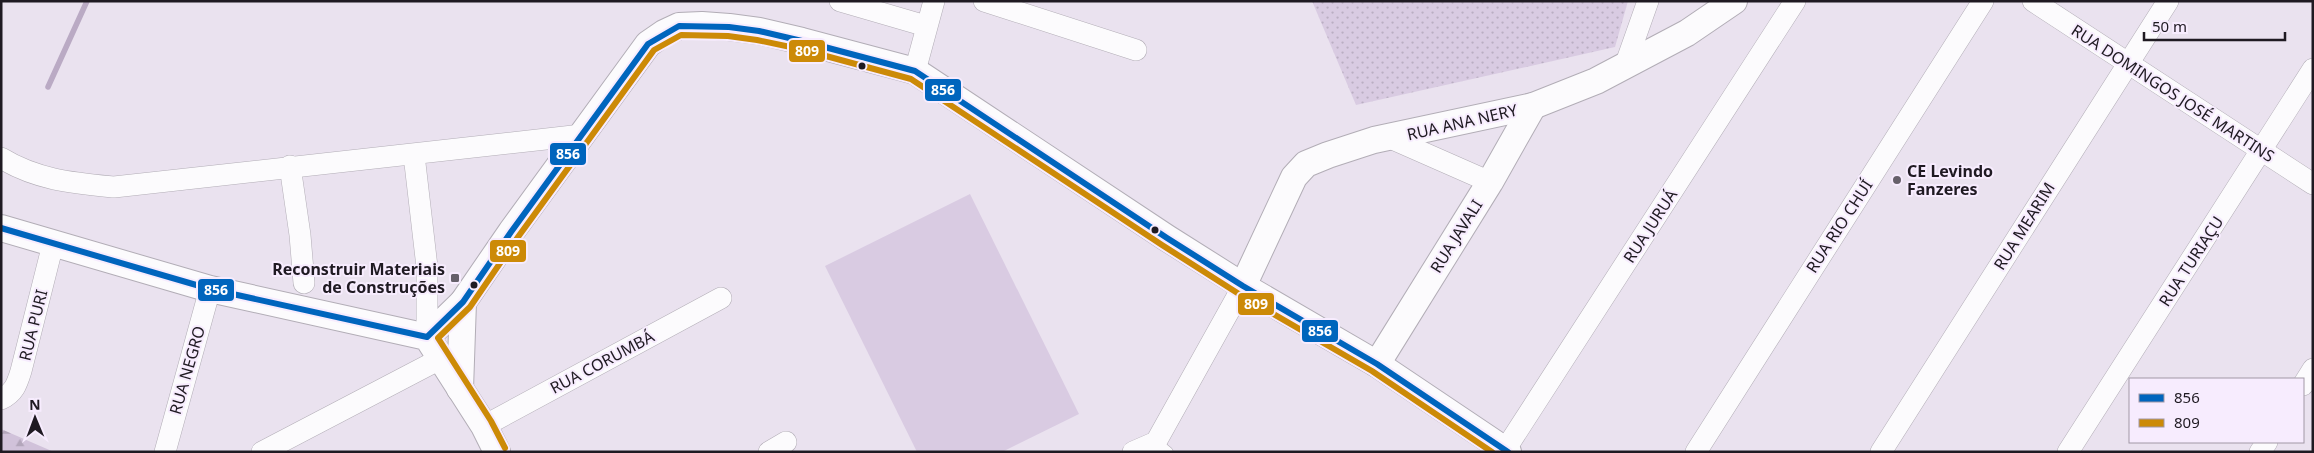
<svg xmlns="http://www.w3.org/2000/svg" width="2314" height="453" viewBox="0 0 2314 453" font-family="'Noto Sans',sans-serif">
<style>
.grass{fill:url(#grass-dots)}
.forest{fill:url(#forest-firs)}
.green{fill:#d9cbe2}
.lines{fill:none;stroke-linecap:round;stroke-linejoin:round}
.stream{stroke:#baaac4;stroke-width:5.5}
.service-casing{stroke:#b2adb6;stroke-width:11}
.minor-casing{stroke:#b2adb6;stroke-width:22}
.tertiary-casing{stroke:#b2adb6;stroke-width:28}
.service{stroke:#fcfbfd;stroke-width:10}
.minor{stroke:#fcfbfd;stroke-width:21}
.tertiary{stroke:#fcfbfd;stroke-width:26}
.bus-1-casing{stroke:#f7ecfe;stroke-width:10}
.bus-2-casing{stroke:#f7ecfe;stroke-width:10}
.bus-1{stroke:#0065bd;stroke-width:6}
.bus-2{stroke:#cc8a07;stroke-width:6}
.bus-dot{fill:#1f1a22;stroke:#f7ecfe;stroke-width:2}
.poi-dot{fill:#66606a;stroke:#f7ecfe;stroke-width:2}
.labels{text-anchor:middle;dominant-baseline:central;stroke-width:4;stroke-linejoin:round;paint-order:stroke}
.street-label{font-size:16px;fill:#1f1a22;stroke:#f7ecfe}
.poi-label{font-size:16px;font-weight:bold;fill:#1f1a22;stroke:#f7ecfe;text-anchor:start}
.line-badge{stroke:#f7ecfe;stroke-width:2}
.badge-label{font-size:14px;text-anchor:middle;font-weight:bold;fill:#fff}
</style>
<defs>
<pattern id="grass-dots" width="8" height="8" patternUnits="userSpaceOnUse" patternTransform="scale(1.25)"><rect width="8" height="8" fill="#d9cbe2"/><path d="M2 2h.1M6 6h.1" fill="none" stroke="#baaec2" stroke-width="1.8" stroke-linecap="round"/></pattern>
<pattern id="forest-firs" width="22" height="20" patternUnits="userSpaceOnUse" patternTransform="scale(1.25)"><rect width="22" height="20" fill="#d1c2da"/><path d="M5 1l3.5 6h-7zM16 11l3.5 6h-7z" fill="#b3a6bb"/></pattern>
</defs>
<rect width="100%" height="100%" fill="#eae2ef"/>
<path class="grass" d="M1312 1H1628L1615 47 1356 105Z"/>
<path class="forest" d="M1 429 54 452H1Z"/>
<path class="green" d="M970 194 1079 414 1002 452H917L825 266Z"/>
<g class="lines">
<path class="stream" d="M48 87 87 1"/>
<g class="service-casing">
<path id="service" d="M1156 442 1168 452"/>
</g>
<g class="minor-casing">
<g id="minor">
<path d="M840 1 926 26"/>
<path d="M984 1 1136 50"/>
<path d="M2033 1 2313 184"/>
<path d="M1625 66 1648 1"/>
<path d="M915 71 934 1"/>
<path d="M1390 138 1490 182"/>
<path d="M414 155 427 267V337"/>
<path d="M1 158C37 180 73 183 114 187L582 135"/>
<path d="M290 166 300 235 304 283"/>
<path d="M2303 385 2313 369"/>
<path d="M1 399C14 393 17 384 21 371L53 244"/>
<path d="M484 426 721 298"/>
<path d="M1505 450 1795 1"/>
<path d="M165 452 210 289"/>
<path d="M262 452 440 359"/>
<path d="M769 452 786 442"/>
<path d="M1133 452 1156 442 1243 286"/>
<path d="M1696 452 1983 1"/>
<path d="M1881 452 2168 1"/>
<path d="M2068 452 2313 69"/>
<path d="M2260 452 2267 442"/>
</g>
</g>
<g class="tertiary-casing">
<g id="tertiary">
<path d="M1 228 210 289 427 337 484 426 497 452"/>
<path d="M1243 286 1294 177 1306 164 1328 155 1374 140 1533 106 1596 81 1687 33 1734 1"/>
<path d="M427 337 463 302 511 232 648 44 664 33 679 26 702 25 729 27 759 31 802 41 915 71 1167 238 1243 286 1377 364 1508 452"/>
<path d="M1377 364 1490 182 1533 106"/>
<path d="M460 389 463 302"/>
</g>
</g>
<use href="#service" class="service"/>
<use href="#minor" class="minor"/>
<use href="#tertiary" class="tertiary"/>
<g class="bus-1-casing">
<path id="bus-1" d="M1 228 210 289 427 337 463 302 511 232 648 44 679 26 729 27 759 31 802 41 915 71 1167 238 1243 286 1377 364 1508 452"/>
</g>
<g class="bus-2-casing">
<path id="bus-2" d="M505 448 491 421 438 338 470 307 518 237 654 50 681 35 728 36 757 40 800 49 911 79 1162 245 1239 294 1372 371 1492 452"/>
</g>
<use href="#bus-1" class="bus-1"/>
<use href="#bus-2" class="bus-2"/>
</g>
<g class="bus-dot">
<circle cx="862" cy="66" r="4.5"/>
<circle cx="1155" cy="230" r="4.5"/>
<circle cx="474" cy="285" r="4.5"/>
</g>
<g class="poi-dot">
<circle cx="1897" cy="180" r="5"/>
<rect x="450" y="273" width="10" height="10" rx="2.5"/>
</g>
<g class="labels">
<g class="street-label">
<text transform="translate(2173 93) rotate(33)">RUA DOMINGOS JOSÉ MARTINS</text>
<text transform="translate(1462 122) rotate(-13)">RUA ANA NERY</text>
<text transform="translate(1650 226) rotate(-57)">RUA JURUÁ</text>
<text transform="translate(1839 226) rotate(-57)">RUA RIO CHUÍ</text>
<text transform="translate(2024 226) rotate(-58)">RUA MEARIM</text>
<text transform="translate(1456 236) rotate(-58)">RUA JAVALI</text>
<text transform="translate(2191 261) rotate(-57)">RUA TURIAÇU</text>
<text transform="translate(33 325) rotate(-76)">RUA PURI</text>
<text transform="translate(602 362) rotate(-28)">RUA CORUMBÁ</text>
<text transform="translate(187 370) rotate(-74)">RUA NEGRO</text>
</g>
<g class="poi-label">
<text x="1907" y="171">CE Levindo<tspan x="1907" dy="18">Fanzeres</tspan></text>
<text x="445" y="269" text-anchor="end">Reconstruir Materiais<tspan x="445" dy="18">de Construções</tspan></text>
</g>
</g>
<g class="line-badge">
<rect x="788" y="39" width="38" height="24" rx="5" fill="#cc8a07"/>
<rect x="924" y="78" width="38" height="24" rx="5" fill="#0065bd"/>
<rect x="549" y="142" width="38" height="24" rx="5" fill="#0065bd"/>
<rect x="489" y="239" width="38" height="24" rx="5" fill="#cc8a07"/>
<rect x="197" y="278" width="38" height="24" rx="5" fill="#0065bd"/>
<rect x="1237" y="292" width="38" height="24" rx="5" fill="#cc8a07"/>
<rect x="1301" y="319" width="38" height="24" rx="5" fill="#0065bd"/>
</g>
<g class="badge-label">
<text x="807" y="56">809</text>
<text x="943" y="95">856</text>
<text x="568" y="159">856</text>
<text x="508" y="256">809</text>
<text x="216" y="295">856</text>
<text x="1256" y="309">809</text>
<text x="1320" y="336">856</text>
</g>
<rect width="2314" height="453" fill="none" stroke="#1f1a22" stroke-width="5"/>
<rect x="2129" y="378" width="175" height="65" fill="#f7ecfe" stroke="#a198a6"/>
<rect x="2139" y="394" width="25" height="8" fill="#0065bd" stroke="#a198a6"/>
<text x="2174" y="403" font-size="15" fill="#1f1a22">856</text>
<rect x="2139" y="419" width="25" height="8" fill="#cc8a07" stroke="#a198a6"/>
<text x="2174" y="428" font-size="15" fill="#1f1a22">809</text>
<g transform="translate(35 418) rotate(359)" stroke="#f7ecfe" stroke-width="4" paint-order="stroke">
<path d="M0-4L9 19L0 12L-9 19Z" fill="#1f1a22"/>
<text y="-8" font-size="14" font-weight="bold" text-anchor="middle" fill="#1f1a22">N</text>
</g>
<path d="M2144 32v8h141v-8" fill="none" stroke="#1f1a22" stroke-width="2.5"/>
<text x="2152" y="32" font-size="15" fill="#1f1a22" stroke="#f7ecfe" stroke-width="4" paint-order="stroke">50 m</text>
</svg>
